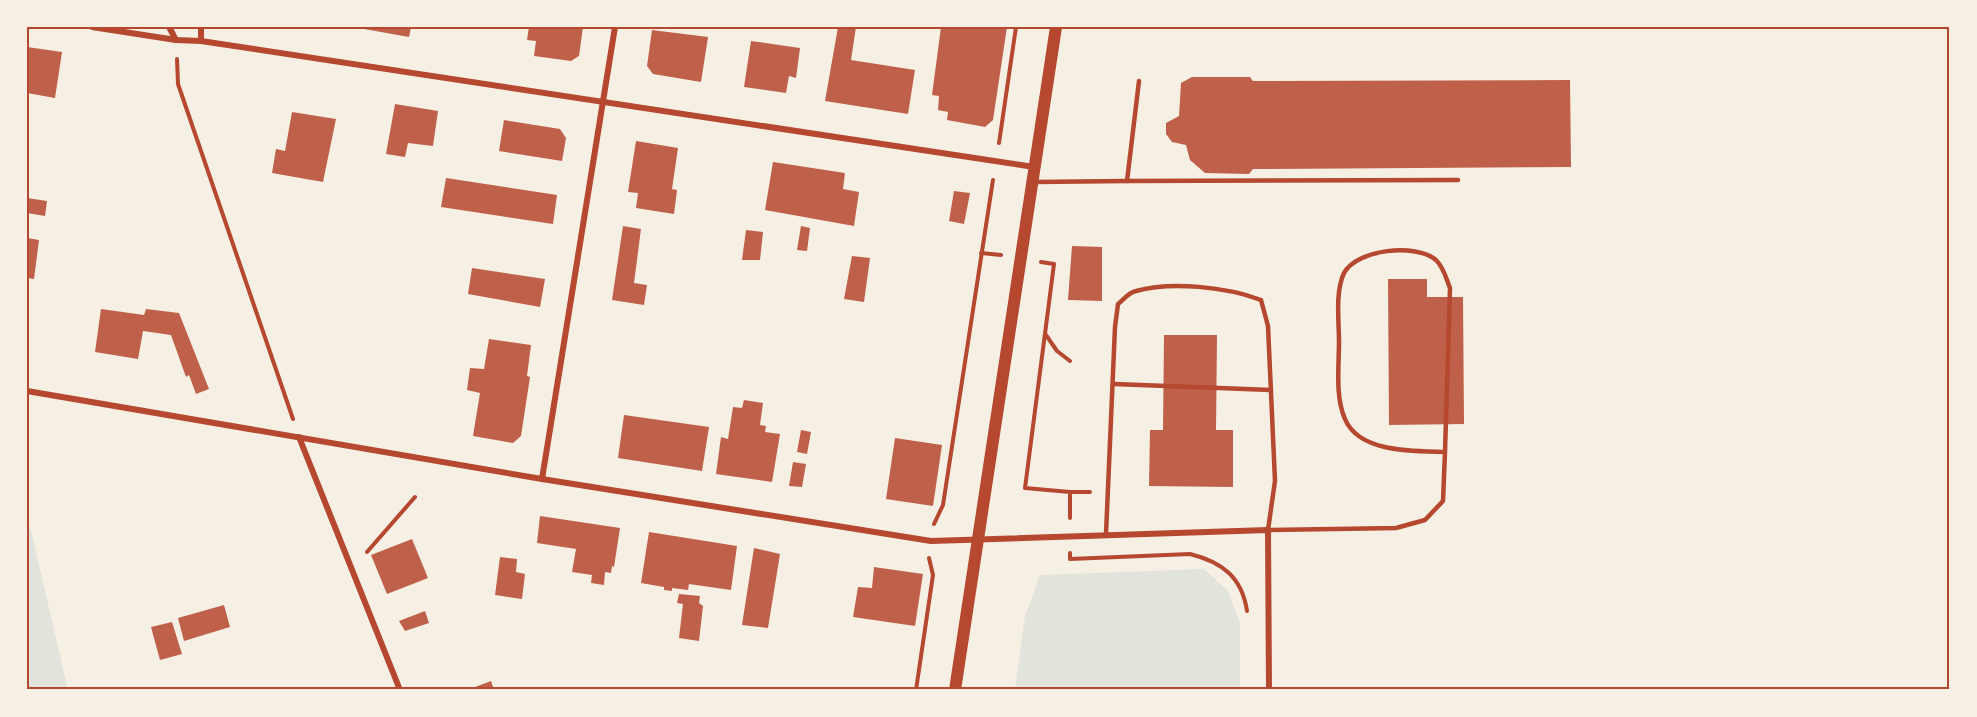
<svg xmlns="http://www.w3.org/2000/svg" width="1977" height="717" viewBox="0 0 1977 717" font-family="'IBM Plex Serif',serif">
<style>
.green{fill:#e2e4dc}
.building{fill:#bf614a}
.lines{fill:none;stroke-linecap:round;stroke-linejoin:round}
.path{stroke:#b5482f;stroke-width:4}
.service{stroke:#b5482f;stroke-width:4.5}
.minor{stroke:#b5482f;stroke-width:6}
.secondary{stroke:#b5482f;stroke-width:12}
.neatline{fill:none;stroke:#b5482f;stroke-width:2}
</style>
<rect width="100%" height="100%" fill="#f6efe4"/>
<g class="green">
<path d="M27 525 30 526 68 690H27Z"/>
<path d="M1204 569 1228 591 1240 623V690H1015L1025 616 1040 575Z"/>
</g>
<g class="building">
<path d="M353 27H411L409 37Z"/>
<path d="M529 27H583L579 56 571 61 534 56 536 41 527 40Z"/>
<path d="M838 27H856L851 60 915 70 908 114 825 101Z"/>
<path d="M941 27H1007L993 120 985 127 947 120 948 112 938 110 939 96 932 95Z"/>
<path d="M652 30 708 37 701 82 653 74 647 66Z"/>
<path d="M751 41 800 48 796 78 789 76 786 93 744 87Z"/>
<path d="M27 47 62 52 55 98 27 93Z"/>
<path d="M1192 77H1250L1253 81 1570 80 1571 167 1253 169 1249 174 1205 173 1190 160 1186 145 1172 142 1166 134V123L1179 116 1181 83Z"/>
<path d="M395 104 438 111 433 146 408 143 405 157 386 154Z"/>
<path d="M292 112 336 119 323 182 272 173 276 149 285 151Z"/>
<path d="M504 120 560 129 566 138 562 161 499 151Z"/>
<path d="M636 141 678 148 672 189 677 190 674 214 636 208 638 193 628 192Z"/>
<path d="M773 162 845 173 843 189 859 192 854 226 765 210Z"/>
<path d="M446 178 557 195 553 224 441 207Z"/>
<path d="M954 191 970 193 964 224 949 221Z"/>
<path d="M27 198 47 201 45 216 27 213Z"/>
<path d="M623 226 641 229 634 283 647 285 644 305 612 300Z"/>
<path d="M801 226 810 228 807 251 797 250Z"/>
<path d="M746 230 763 232 760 260H742Z"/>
<path d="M27 238 39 240 34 279 27 278Z"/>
<path d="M1072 246 1102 247V301L1068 300Z"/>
<path d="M852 256 870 258 864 302 844 299Z"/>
<path d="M472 268 545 279 540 307 468 294Z"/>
<path d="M1388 279H1427V297H1463L1464 424 1389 425Z"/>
<path d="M101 309 144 315 146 309 179 313 209 389 196 394 189 375 186 377 171 335 143 331 138 359 95 352Z"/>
<path d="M1164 335H1217L1216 430H1233V487L1149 486 1150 430H1163Z"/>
<path d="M489 339 531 345 527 376 530 377 521 436 513 443 473 436 480 393 467 390 470 368 484 369Z"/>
<path d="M744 400 763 403 760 425 766 426 765 432 780 434 772 482 716 474 721 437 728 439 733 407 742 408Z"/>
<path d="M624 415 709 427 702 471 618 458Z"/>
<path d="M801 430 811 432 807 454 797 452Z"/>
<path d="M895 438 942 445 933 506 886 499Z"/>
<path d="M793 462 806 464 802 487 789 486Z"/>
<path d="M540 516 620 528 614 567 612 566 611 573 605 572 604 585 591 583 592 575 572 572 576 549 537 543Z"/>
<path d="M649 532 737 546 731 590 689 584 688 590 672 588V591L664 590V587L641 583Z"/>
<path d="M412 539 428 578 387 594 371 555Z"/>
<path d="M754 548 780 554 768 628 742 625Z"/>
<path d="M500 557 517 559 516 572 525 574 522 599 495 595Z"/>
<path d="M874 567 923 574 915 626 853 617 858 587 872 588Z"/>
<path d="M679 594 700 596 699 603 703 606 699 641 679 638 683 604 677 603Z"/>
<path d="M224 605 230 627 184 641 178 618Z"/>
<path d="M425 611 429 623 405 631 399 621Z"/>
<path d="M172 622 182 654 160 660 151 627Z"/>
<path d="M491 681 494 690H467Z"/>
</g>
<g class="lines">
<g class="path">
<path d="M177 59 178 84 293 419"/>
<path d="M999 143 1016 27"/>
<path d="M981 253 1001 255"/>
<path d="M1041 262 1054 264 1025 488 1070 492V518"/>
<path d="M1046 335 1057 351 1070 361"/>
<path d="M1070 492H1090"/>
<path d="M934 524 943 505 993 180"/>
<path d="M367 552 415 497"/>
<path d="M1070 553V559L1190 554C1222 562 1242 577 1247 611"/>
<path d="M916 690 933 575 929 558"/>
</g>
<g class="service">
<path d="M1139 81 1127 181 1458 180"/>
<path d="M1034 182 1127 181"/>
<path d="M1114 384 1271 390"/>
<path d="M1106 534 1115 327 1118 304C1123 300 1129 292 1136 291 1171 281 1227 287 1261 300L1268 326 1275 481 1268 530 1396 528 1425 520 1443 501 1445 452C1414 451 1359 453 1345 419 1335 397 1339 366 1339 342 1339 321 1335 292 1344 273 1357 249 1416 243 1436 260 1444 268 1446 278 1450 288L1445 452"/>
</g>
<g class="minor">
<path d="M92 27 176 40 201 41 1034 167"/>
<path d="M169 27 176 40"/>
<path d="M201 41V27"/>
<path d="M27 391 542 479 931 541 1268 530 1269 690"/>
<path d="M299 437 400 690"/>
<path d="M542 479 615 27"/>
</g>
<path class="secondary" d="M955 690 1056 27"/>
</g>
<rect width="1977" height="717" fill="none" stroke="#f6efe4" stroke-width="57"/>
<rect x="28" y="28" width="1920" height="660" class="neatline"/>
</svg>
